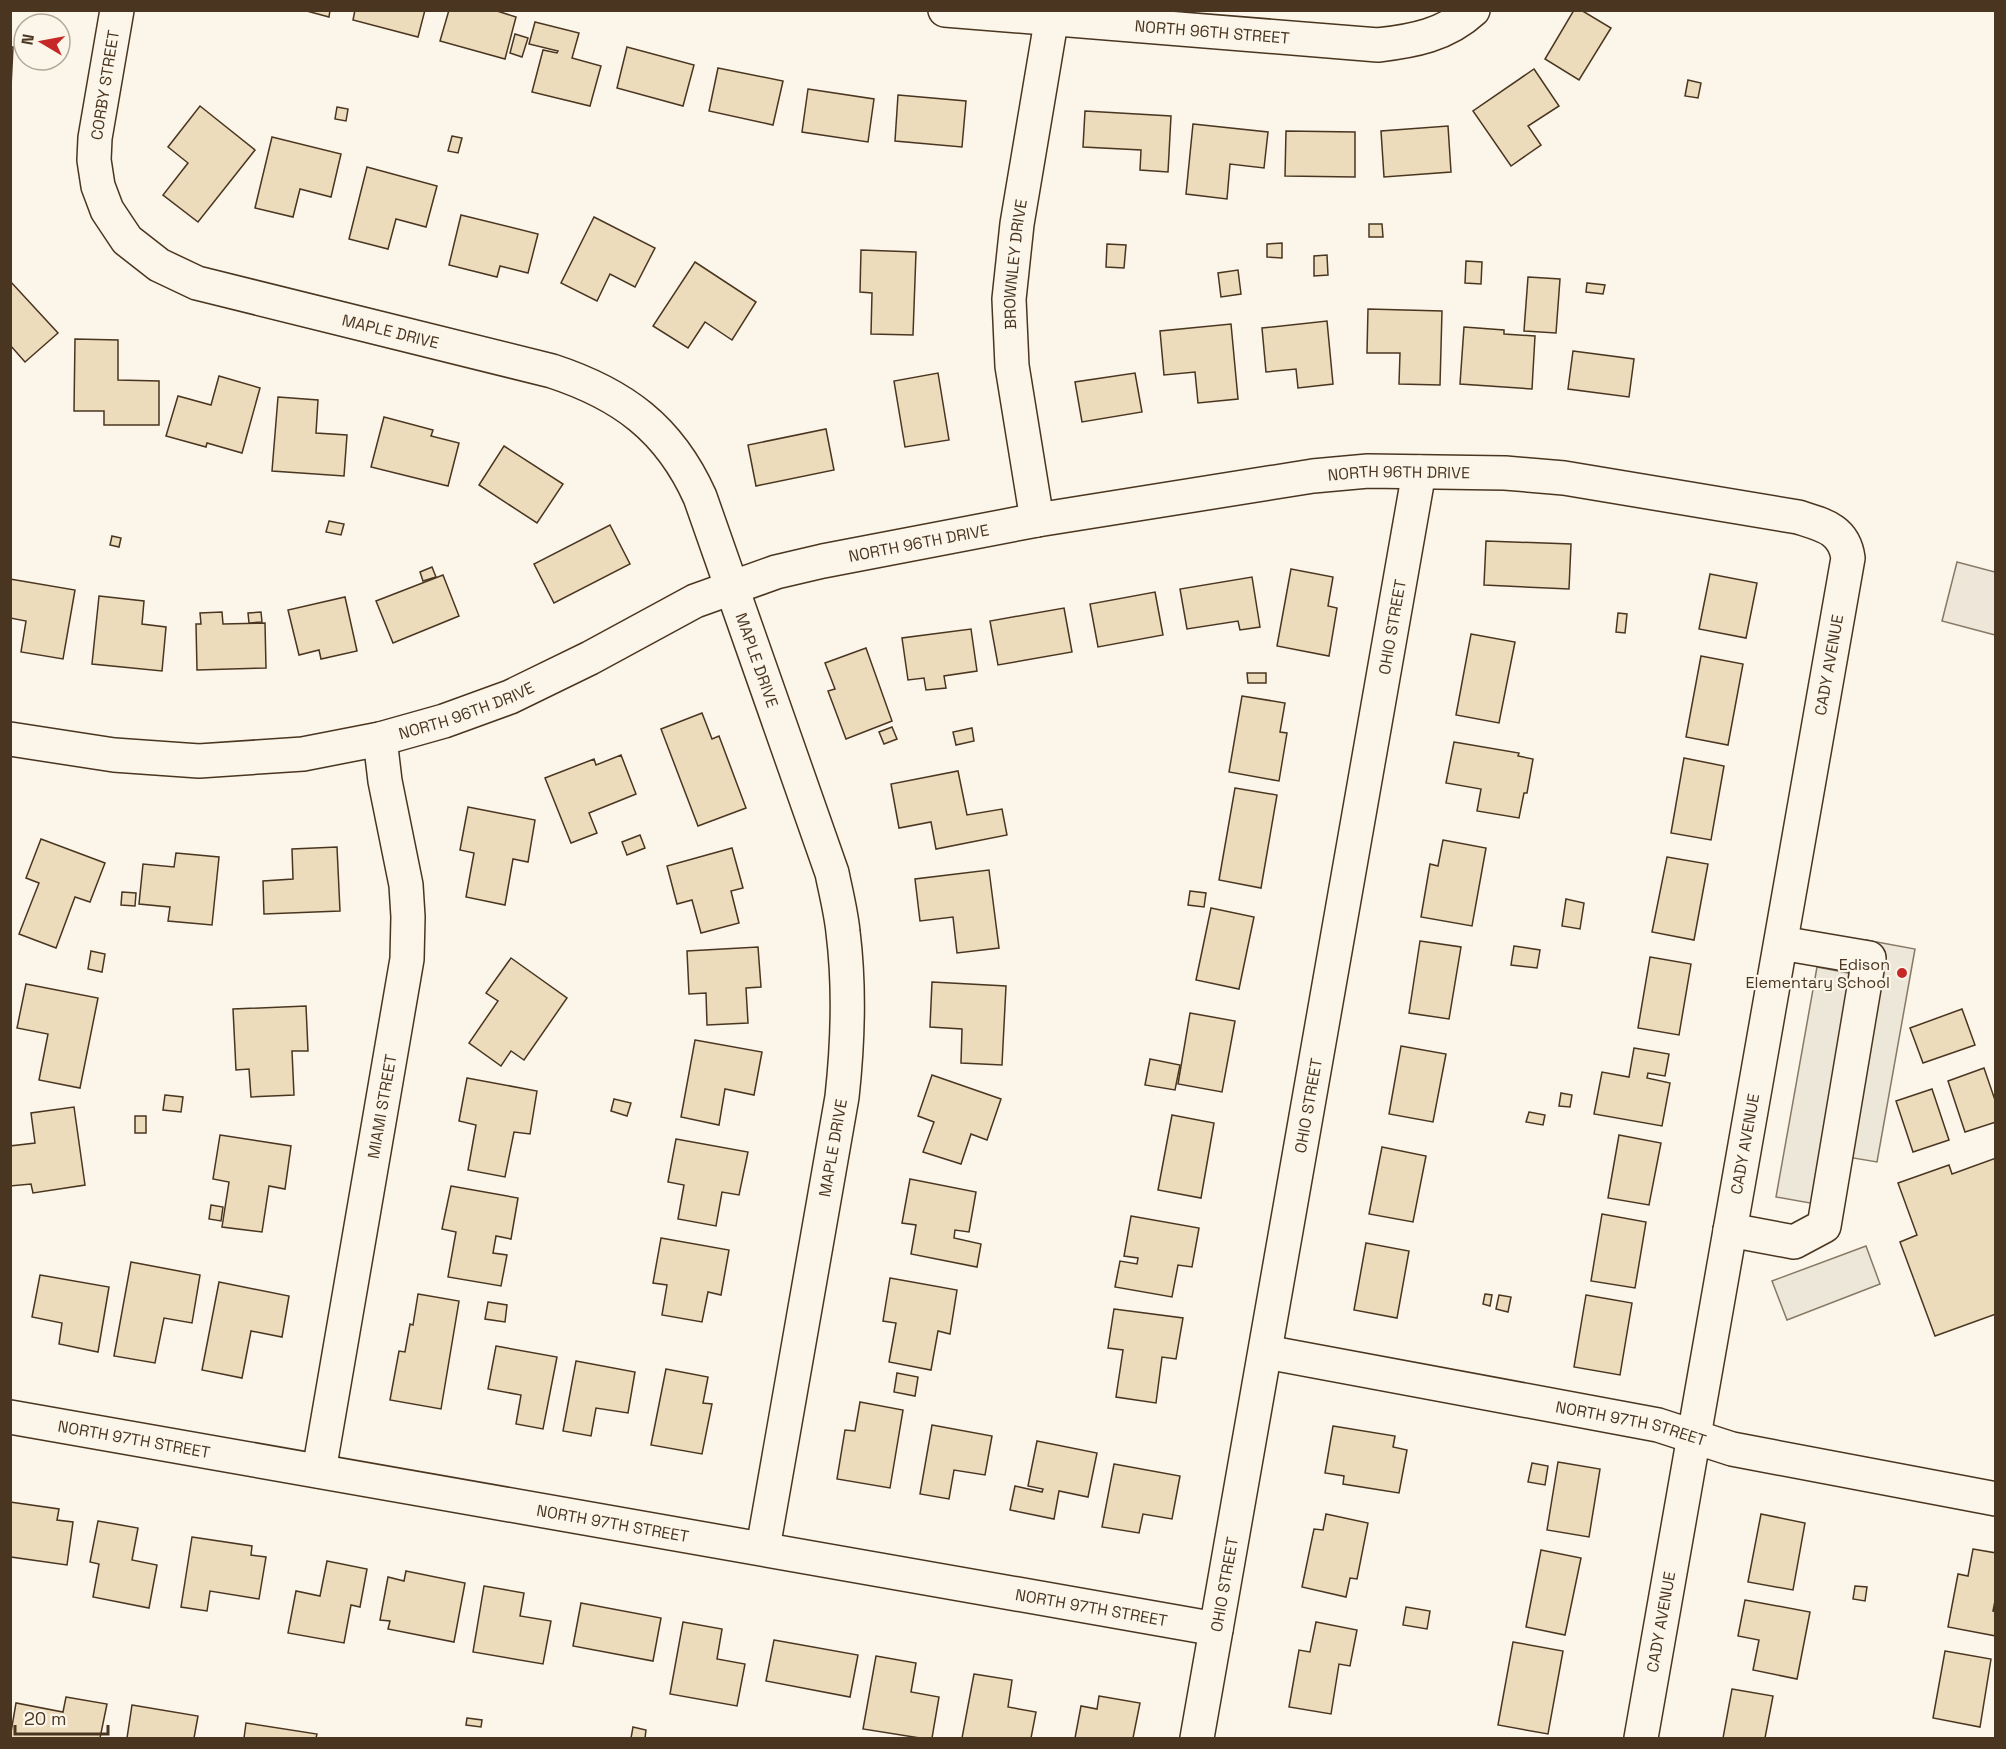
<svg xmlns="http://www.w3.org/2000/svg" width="2006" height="1749" viewBox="0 0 2006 1749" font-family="'Space Grotesk',sans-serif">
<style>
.green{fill:#ede6d9;stroke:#887966;stroke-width:1.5}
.parking{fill:#ede7d9;stroke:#887966;stroke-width:1.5}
.building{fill:#ecdcbc;stroke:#4a3520;stroke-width:1.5}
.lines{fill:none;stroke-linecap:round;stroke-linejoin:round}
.minor-casing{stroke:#4a3520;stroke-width:36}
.minor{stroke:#fbf6e9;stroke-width:33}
.poi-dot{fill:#c62828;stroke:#fbf6e9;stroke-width:2}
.labels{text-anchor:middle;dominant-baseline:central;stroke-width:4.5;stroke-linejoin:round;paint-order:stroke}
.street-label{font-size:16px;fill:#4a3520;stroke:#fbf6e9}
.poi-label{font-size:16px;fill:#4a3520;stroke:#fbf6e9;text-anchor:end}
</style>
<rect width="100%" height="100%" fill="#fbf6e9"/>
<path class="green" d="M1957 562 1995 572V635L1942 621Z"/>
<g class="parking">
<path d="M1866 940 1915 949 1877 1162 1830 1154 1821 1205 1776 1197 1817 967 1859 975Z"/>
<path d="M1866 1246 1880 1284 1787 1320 1772 1281Z"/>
</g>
<g class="building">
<path d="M303 10H330L329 17Z"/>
<path d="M355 10H425L418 37 353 20Z"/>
<path d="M449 10H494L516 17 505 59 440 41Z"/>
<path d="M1574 10H1581L1611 28 1579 80 1545 59Z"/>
<path d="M535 22 579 33 572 58 601 66 590 106 532 92 543 50 557 53 558 51 529 44Z"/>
<path d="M515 34 528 38 522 57 510 53Z"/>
<path d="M10 47H13L10 107Z"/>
<path d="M627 47 694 65 683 106 617 88Z"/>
<path d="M718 68 783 81 773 125 709 111Z"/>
<path d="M1534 69 1559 106 1528 126 1541 145 1511 166 1473 111Z"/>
<path d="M1688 80 1701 83 1698 98 1685 96Z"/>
<path d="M808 89 874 99 868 142 802 132Z"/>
<path d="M898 95 966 101 962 147 895 141Z"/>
<path d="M200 106 255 150 198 222 163 195 188 163 168 147Z"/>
<path d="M337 107 348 109 346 121 335 119Z"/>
<path d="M1085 111 1171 116 1168 172 1140 170 1141 150 1083 147Z"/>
<path d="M1193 124 1268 132 1264 168 1230 164 1227 199 1186 194Z"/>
<path d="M1448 126 1451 172 1384 177 1381 131Z"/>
<path d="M1286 131 1355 132V177L1285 176Z"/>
<path d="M452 136 462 138 458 153 448 151Z"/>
<path d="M272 137 341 154 331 197 300 189 293 217 255 208Z"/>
<path d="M367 167 437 186 426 227 396 219 388 249 349 239Z"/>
<path d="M461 215 538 234 528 273 500 266 497 277 449 265Z"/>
<path d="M594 217 655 248 635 287 610 274 597 301 561 283Z"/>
<path d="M1369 224H1382L1383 237H1369Z"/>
<path d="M1282 243V258L1267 257V244Z"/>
<path d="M1107 244 1126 245 1124 268 1106 267Z"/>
<path d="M861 250 916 252 913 335 871 334 872 293 860 292Z"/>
<path d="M1327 255 1328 275 1314 276V256Z"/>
<path d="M1466 261 1482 262 1481 284 1465 283Z"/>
<path d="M695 262 756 302 732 340 705 322 688 348 653 326Z"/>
<path d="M1238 270 1241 294 1221 297 1218 273Z"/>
<path d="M1528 277 1560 279 1556 333 1524 331Z"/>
<path d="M10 281 58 333 25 362 10 345Z"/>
<path d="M1587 283 1605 285 1603 294 1586 292Z"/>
<path d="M1368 309 1442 311 1440 385 1399 384 1400 353H1367Z"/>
<path d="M1327 321 1333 384 1298 388 1296 369 1266 372 1262 328Z"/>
<path d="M1231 324 1238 399 1198 403 1195 372 1164 375 1160 331Z"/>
<path d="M1464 327 1504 330V334L1535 336 1532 389 1460 384Z"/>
<path d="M75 339 118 340V380L159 381V425H104V411H74Z"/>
<path d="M1573 351 1634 359 1629 397 1568 389Z"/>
<path d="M938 373 949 440 905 447 894 381Z"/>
<path d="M1135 373 1142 412 1082 422 1075 382Z"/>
<path d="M219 376 260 388 242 453 207 443 206 447 166 436 178 396 211 405Z"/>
<path d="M278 397 318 400 316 433 347 435 344 476 272 471Z"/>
<path d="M384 417 433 430 431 436 459 443 448 486 371 467Z"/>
<path d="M826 429 834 470 756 486 748 445Z"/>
<path d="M504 446 563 484 537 523 479 485Z"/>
<path d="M329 521 344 524 341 535 326 532Z"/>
<path d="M610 525 630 564 554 603 534 564Z"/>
<path d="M112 536 121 538 119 547 110 545Z"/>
<path d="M1486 541 1571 544 1569 589 1484 585Z"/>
<path d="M432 567 436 577 423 581 420 572Z"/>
<path d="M1291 569 1333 577 1328 606 1337 608 1329 656 1277 646Z"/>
<path d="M1710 574 1757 583 1746 638 1699 629Z"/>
<path d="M443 575 459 616 393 643 376 601Z"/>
<path d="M1252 577 1260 627 1240 630 1238 621 1187 629 1180 589Z"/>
<path d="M10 579 75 590 63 659 21 652 26 621 10 618Z"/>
<path d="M1155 592 1163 635 1098 647 1090 604Z"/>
<path d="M99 596 144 601 142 624 166 627 162 671 92 664Z"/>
<path d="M345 597 357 651 321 659 319 650 299 655 288 610Z"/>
<path d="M1064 608 1072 652 998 665 990 621Z"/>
<path d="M222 612 223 624 265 623 266 668 197 670 196 624H201L200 613Z"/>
<path d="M261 612 262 622 249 623 248 613Z"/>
<path d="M1618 613 1627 614 1625 633 1616 632Z"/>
<path d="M971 629 977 671 944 676 946 688 926 690 924 678 908 680 902 638Z"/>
<path d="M1471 634 1515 642 1499 723 1456 715Z"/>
<path d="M866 648 892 721 846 739 828 691 835 689 825 663Z"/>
<path d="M1701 656 1743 664 1728 745 1686 737Z"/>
<path d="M1247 673H1266V683H1248Z"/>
<path d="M1242 696 1285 703 1280 732 1287 733 1279 781 1229 772Z"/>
<path d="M702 713 712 739 719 736 746 808 698 826 661 729Z"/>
<path d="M892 727 897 739 884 744 879 732Z"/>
<path d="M972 728 974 741 956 745 953 732Z"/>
<path d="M1454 742 1519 753 1518 756 1533 759 1527 793H1524L1519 818 1477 811 1481 789 1446 783Z"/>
<path d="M621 755 636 794 589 813 597 833 571 843 545 778 594 759 596 765Z"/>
<path d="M1684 758 1724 766 1711 840 1671 833Z"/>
<path d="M958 771 967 815 1002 809 1007 835 936 849 931 822 899 828 891 784Z"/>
<path d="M1235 788 1277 795 1261 888 1219 880Z"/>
<path d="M468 807 535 820 528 862 513 859 505 905 466 897 474 853 460 850Z"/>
<path d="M640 835 645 848 627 855 622 842Z"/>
<path d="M41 839 105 863 90 902 75 897 56 948 19 934 39 883 26 878Z"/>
<path d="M1443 840 1486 848 1472 926 1421 917 1430 864 1438 866Z"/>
<path d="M337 847 340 911 264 914 263 881 293 879 292 849Z"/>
<path d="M732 848 743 888 731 891 739 923 701 933 692 900 677 904 667 866Z"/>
<path d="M176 853 219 857 212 925 168 921 170 907 139 904 143 864 174 867Z"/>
<path d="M1667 857 1708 864 1694 940 1652 932Z"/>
<path d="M989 870 999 948 957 953 953 917 920 921 915 879Z"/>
<path d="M1190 891 1206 893 1204 907 1188 905Z"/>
<path d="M122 892 136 893 135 906 121 905Z"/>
<path d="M1566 899 1584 903 1580 929 1562 926Z"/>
<path d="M1211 908 1254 917 1239 989 1196 980Z"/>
<path d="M1420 941 1461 947 1449 1019 1409 1013Z"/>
<path d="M1514 946 1540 950 1537 968 1511 965Z"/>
<path d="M758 947 761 987 746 988 748 1023 707 1025 706 993 689 994 687 951Z"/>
<path d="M91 951 105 954 102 972 88 969Z"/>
<path d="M1650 957 1691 964 1679 1035 1638 1028Z"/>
<path d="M511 958 567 998 524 1060 511 1051 501 1066 469 1043 498 1001 486 993Z"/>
<path d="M932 982 1006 986 1002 1065 961 1063 962 1029 930 1027Z"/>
<path d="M26 984 98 998 80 1088 39 1080 48 1034 17 1028Z"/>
<path d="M306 1006 308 1051H292L294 1095 251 1097 249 1069 236 1070 233 1009Z"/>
<path d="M1962 1009 1975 1045 1923 1063 1910 1028Z"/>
<path d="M1190 1013 1235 1021 1222 1092 1178 1084Z"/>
<path d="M695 1040 762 1052 754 1095 725 1089 719 1125 681 1117Z"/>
<path d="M1401 1046 1446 1054 1433 1122 1389 1114Z"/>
<path d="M1634 1048 1669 1054 1665 1076 1648 1073 1647 1078 1670 1083 1662 1126 1594 1114 1602 1072 1629 1077Z"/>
<path d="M1150 1059 1180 1065 1175 1090 1145 1085Z"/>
<path d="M1984 1068 1996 1103V1122L1965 1132 1948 1081Z"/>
<path d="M932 1075 1001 1099 987 1140 971 1134 961 1164 923 1152 934 1122 918 1116Z"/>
<path d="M467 1078 537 1091 530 1134 514 1132 505 1177 468 1170 476 1125 459 1121Z"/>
<path d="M1932 1089 1949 1140 1913 1152 1896 1101Z"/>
<path d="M1561 1093 1572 1095 1570 1107 1559 1106Z"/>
<path d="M165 1095 183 1097 181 1112 163 1110Z"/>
<path d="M614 1099 631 1103 627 1116 611 1111Z"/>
<path d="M74 1107 85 1185 33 1193 31 1184 10 1186V1146L35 1143 31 1113Z"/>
<path d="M1529 1112 1545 1115 1543 1125 1526 1122Z"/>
<path d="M1172 1115 1214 1123 1201 1198 1158 1190Z"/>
<rect x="135" y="1116" width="11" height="17"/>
<path d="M220 1135 291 1146 285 1189 269 1186 262 1232 222 1227 229 1182 213 1179Z"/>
<path d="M1619 1135 1661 1143 1649 1205 1608 1198Z"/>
<path d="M676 1139 748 1152 739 1195 722 1192 716 1226 678 1219 684 1185 668 1182Z"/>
<path d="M1382 1147 1426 1156 1413 1222 1369 1214Z"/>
<path d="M1996 1158V1314L1935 1336 1900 1242 1917 1235 1898 1183 1949 1165 1952 1174Z"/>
<path d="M910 1179 976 1192 969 1232 955 1230 954 1238 981 1244 977 1267 911 1254 916 1225 902 1223Z"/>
<path d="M451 1186 518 1198 511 1239 496 1236 493 1253 507 1255 501 1286 448 1277 456 1232 442 1229Z"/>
<path d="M211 1205 223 1207 221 1221 209 1219Z"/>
<path d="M1602 1214 1646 1222 1635 1288 1591 1281Z"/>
<path d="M1131 1216 1199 1228 1192 1267 1178 1265 1172 1297 1115 1287 1120 1261 1137 1264 1138 1258 1124 1256Z"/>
<path d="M661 1238 729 1250 721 1295 708 1292 702 1322 662 1315 667 1285 653 1283Z"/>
<path d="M1366 1243 1409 1251 1397 1318 1354 1310Z"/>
<path d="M131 1262 200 1275 192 1323 164 1318 155 1363 114 1356Z"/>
<path d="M40 1275 109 1287 98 1352 59 1344 62 1323 32 1317Z"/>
<path d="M890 1278 957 1290 950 1334 938 1331 931 1370 889 1362 896 1323 883 1321Z"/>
<path d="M219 1282 289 1296 282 1337 251 1331 242 1378 202 1370Z"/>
<path d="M418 1294 459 1301 441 1409 390 1400 399 1351 405 1352 410 1324 413 1325Z"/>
<path d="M1485 1294 1492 1295 1490 1306 1483 1304Z"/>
<path d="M1499 1295 1511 1297 1508 1312 1496 1309Z"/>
<path d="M1586 1295 1632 1303 1620 1375 1574 1367Z"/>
<path d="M488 1302 507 1305 505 1322 485 1319Z"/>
<path d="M1114 1309 1183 1318 1176 1359 1162 1357 1156 1403 1116 1397 1123 1350 1108 1348Z"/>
<path d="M496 1346 557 1357 543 1429 516 1424 521 1395 488 1389Z"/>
<path d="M576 1361 635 1372 628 1413 596 1408 591 1436 563 1431Z"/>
<path d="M666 1369 708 1377 703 1403 712 1404 702 1454 651 1445Z"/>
<path d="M897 1373 918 1377 915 1396 894 1392Z"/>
<path d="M860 1402 903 1410 890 1488 837 1479 845 1430 855 1431Z"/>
<path d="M932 1425 992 1436 985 1475 954 1470 949 1499 920 1494Z"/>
<path d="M1333 1426 1395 1436 1393 1447 1407 1450 1399 1493 1343 1484 1344 1476 1325 1473Z"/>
<path d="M1037 1441 1097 1453 1088 1497 1059 1491 1054 1519 1010 1510 1015 1486 1042 1492 1043 1489 1028 1486Z"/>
<path d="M1558 1462 1600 1469 1589 1537 1547 1530Z"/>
<path d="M1532 1463 1548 1466 1545 1485 1528 1482Z"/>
<path d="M1114 1464 1180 1476 1172 1519 1143 1514 1139 1533 1102 1527Z"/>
<path d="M10 1502 59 1509 57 1520 73 1522 67 1565 11 1557Z"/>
<path d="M1326 1514 1368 1523 1357 1579 1350 1578 1346 1597 1302 1587 1314 1529 1323 1530Z"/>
<path d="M1761 1514 1805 1523 1793 1590 1748 1582Z"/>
<path d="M98 1521 138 1528 132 1560 157 1565 149 1608 93 1597 99 1564 90 1562Z"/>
<path d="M192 1537 252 1546 251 1555 266 1557 259 1599 210 1591 207 1611 181 1607Z"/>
<path d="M1973 1549 1996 1553V1596L1993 1611 1996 1612V1636L1948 1627 1958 1574 1968 1576Z"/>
<path d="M1541 1550 1581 1558 1565 1635 1526 1627Z"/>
<path d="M327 1561 367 1569 360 1607 351 1605 344 1643 288 1633 296 1591 320 1596Z"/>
<path d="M406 1571 465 1583 454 1642 388 1629 390 1621 380 1620 388 1577 404 1581Z"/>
<path d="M484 1586 524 1593 520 1616 551 1621 543 1664 473 1652Z"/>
<path d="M1855 1586 1867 1587 1865 1601 1853 1599Z"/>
<path d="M1745 1600 1810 1612 1797 1679 1753 1670 1759 1640 1738 1636Z"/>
<path d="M581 1603 661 1618 653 1661 573 1646Z"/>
<path d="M1406 1607 1430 1611 1427 1629 1403 1625Z"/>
<path d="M683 1622 722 1629 717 1659 745 1664 737 1706 670 1694Z"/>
<path d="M1316 1622 1357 1630 1350 1666 1339 1664 1331 1714 1289 1707 1299 1650 1310 1652Z"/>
<path d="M774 1640 858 1655 850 1697 766 1681Z"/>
<path d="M1513 1642 1563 1651 1548 1734 1498 1725Z"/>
<path d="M1945 1651 1991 1659 1980 1727 1933 1718Z"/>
<path d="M876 1656 916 1663 911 1692 939 1697 932 1738H920L863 1729Z"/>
<path d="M974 1674 1012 1680 1008 1707 1036 1712 1031 1738H962Z"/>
<path d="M1732 1689 1773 1696 1765 1738H1723Z"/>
<path d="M1099 1696 1140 1703 1133 1738H1075L1081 1706 1097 1709Z"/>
<path d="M66 1697 107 1704 100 1738H10L16 1703 63 1712Z"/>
<path d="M132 1705 198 1716 194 1738H127Z"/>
<path d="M467 1718 482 1720 481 1727 466 1725Z"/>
<path d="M246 1723 317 1734 316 1738H244Z"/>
<path d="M633 1727 646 1730 645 1738H631Z"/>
</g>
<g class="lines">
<g class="minor-casing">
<g id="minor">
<path id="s1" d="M117 10 95 138 94 160 98 186 107 210 127 240 159 265 197 283 552 371C622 394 669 428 700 497L832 873C836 893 841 912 843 932 850 988 848 1042 842 1097L763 1548"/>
<path id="s2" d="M945 10 1378 45C1413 41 1446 35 1473 10"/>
<path id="s3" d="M1037 520 1012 366 1009 299 1017 224 1053 10"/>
<path id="s4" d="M10 739 114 755 199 761 303 754 380 739 444 721 510 697 590 658 695 601 776 572 823 561 1037 520 1313 476 1368 471 1505 473 1564 478 1798 517C1823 525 1844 529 1848 558L1641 1738"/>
<path d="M1730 1230 1794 1242 1824 1226 1869 958 1781 943"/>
<path id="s5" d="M1266 1352 1658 1425 1732 1449 1996 1499"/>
<path id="s6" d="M10 1417 1216 1629"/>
<path id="s7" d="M319 1471 407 959 408 917 406 885 385 781 380 739"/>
<path id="s8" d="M1197 1738 1419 472"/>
</g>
</g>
<use href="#minor" class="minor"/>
</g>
<circle class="poi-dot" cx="1902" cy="973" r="6"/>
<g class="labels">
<g class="street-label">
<text stroke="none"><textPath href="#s2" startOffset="268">NORTH 96TH STREET</textPath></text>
<text transform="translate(105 85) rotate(-81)">CORBY STREET</text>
<text stroke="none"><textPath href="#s3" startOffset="258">BROWNLEY DRIVE</textPath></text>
<text stroke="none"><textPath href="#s1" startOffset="522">MAPLE DRIVE</textPath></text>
<text stroke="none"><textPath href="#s4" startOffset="1436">NORTH 96TH DRIVE</textPath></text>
<text stroke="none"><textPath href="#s4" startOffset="950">NORTH 96TH DRIVE</textPath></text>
<text stroke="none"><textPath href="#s8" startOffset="1128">OHIO STREET</textPath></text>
<text stroke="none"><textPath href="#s1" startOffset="1062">MAPLE DRIVE</textPath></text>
<text transform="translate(1829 665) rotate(-80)">CADY AVENUE</text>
<text stroke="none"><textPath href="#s4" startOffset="464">NORTH 96TH DRIVE</textPath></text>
<text stroke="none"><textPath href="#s7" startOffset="370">MIAMI STREET</textPath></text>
<text stroke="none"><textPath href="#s8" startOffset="642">OHIO STREET</textPath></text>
<text transform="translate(1745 1144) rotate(-80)">CADY AVENUE</text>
<text transform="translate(833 1148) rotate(-80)">MAPLE DRIVE</text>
<text stroke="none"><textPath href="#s5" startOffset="372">NORTH 97TH STREET</textPath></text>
<text stroke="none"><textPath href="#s6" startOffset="126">NORTH 97TH STREET</textPath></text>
<text stroke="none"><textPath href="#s6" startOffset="612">NORTH 97TH STREET</textPath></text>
<text stroke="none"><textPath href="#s8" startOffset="156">OHIO STREET</textPath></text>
<text stroke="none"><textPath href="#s6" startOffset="1098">NORTH 97TH STREET</textPath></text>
<text transform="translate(1661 1622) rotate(-80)">CADY AVENUE</text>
</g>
<g class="poi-label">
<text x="1890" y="964">Edison<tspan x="1890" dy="18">Elementary School</tspan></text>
</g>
</g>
<rect width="2006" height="1749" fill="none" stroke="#4a3520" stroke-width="24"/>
<g transform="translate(42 42) rotate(280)"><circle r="28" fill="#fbf6e9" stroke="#b4a999" stroke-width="1.5"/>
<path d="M0-4.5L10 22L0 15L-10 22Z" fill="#c62828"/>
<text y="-9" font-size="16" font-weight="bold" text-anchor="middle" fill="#4a3520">N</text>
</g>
<path d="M15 1725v9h93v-9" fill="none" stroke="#4a3520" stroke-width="3"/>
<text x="24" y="1725" font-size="18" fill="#4a3520" stroke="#fbf6e9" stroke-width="4.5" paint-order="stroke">20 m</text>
</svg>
